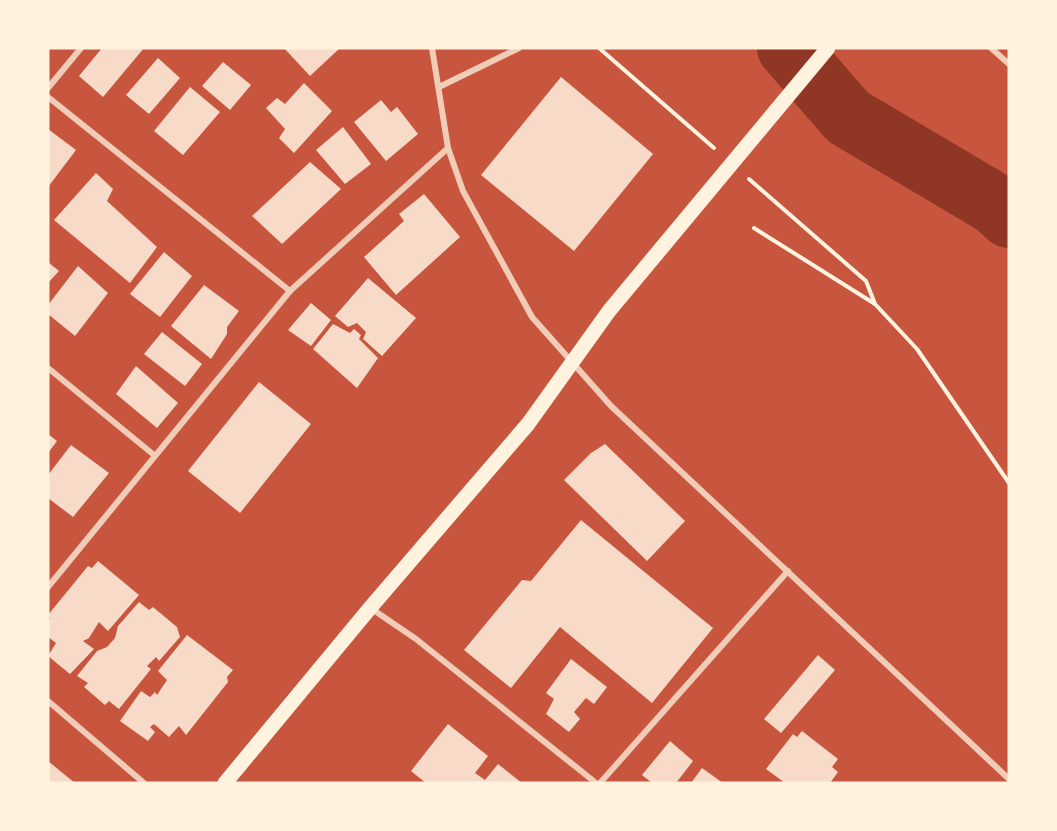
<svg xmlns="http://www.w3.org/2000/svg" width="1057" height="831" viewBox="0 0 1057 831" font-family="Lato,sans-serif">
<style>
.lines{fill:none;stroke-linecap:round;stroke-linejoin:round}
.river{stroke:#8f3625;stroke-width:62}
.building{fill:#f7dbc8}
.path{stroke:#fff3e0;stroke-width:4}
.minor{stroke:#f1ccb7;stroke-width:6}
.primary{stroke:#fff3e0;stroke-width:15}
</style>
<rect width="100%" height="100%" fill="#c8553d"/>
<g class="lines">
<path class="river" d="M788 48 848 117 995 204 1009 217"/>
</g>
<g class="building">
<path d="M102 48H144L103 97 79 76Z"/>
<path d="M284 48H340L310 76Z"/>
<path d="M158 58 180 78 149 114 126 95Z"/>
<path d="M223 62 251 85 230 110 202 86Z"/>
<path d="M561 77 653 154 574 251 481 175Z"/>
<path d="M304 83 332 111 294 153 279 138 285 129 266 108 277 98 285 104Z"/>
<path d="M190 87 220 112 183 155 154 131Z"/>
<path d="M381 100 391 112 397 107 418 134 386 161 354 122Z"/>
<path d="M343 127 371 164 345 184 316 150Z"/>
<path d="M48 129 76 150 48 187Z"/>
<path d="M310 162 341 189 282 244 252 216Z"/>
<path d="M96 173 113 189 107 201 157 247 130 283 54 220Z"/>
<path d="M424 194 460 237 396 295 364 257 404 221 399 214Z"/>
<path d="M164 252 192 276 160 317 130 294Z"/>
<path d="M48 262 59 271 48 283Z"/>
<path d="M78 266 108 293 75 336 48 314V305Z"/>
<path d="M368 278 416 318 382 356 363 339 366 332 357 323 348 327 335 316Z"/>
<path d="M204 285 239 311 227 327V334L211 359 171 326Z"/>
<path d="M311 303 331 320 311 346 288 330Z"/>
<path d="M333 324 350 333 354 329 361 335 359 339 378 358 357 388 313 349Z"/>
<path d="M162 332 202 364 185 386 144 354Z"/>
<path d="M136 366 178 403 157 428 116 394Z"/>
<path d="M259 382 311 424 240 513 188 471Z"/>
<path d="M48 434 57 441 48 453Z"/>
<path d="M605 444 685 521 647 561 564 480 591 453Z"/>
<path d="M71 445 109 473 73 517 48 498V475Z"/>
<path d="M581 520 713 628 652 703 560 627 511 688 464 650 522 580 531 581Z"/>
<path d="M98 561 139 595 108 631 99 622 89 638 83 641 94 649 70 674 48 656 56 643 48 637V621L50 618 48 615 88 566 92 568Z"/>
<path d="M139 602 149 610 153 607 177 627 180 637 159 661 156 657 147 666 151 669 119 709 109 701 105 705 84 687 88 683 77 676 97 651 107 647 115 638 118 626Z"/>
<path d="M187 635 233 670 227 677 228 682 186 735 179 726 169 737 154 724 150 727 155 732 148 741 120 721 141 691 150 697 155 692 157 695 167 680 158 671Z"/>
<path d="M818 655 835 670 781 733 764 719Z"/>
<path d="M571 659 607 687 594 704 586 698 574 712 580 719 569 732 546 714 554 699 546 693Z"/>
<path d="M448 724 488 756 475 773 485 780 498 764 522 783H426L411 771Z"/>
<path d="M802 731 838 759 832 767 838 772 830 783H785L766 769 793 734 797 737Z"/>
<path d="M670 741 693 761 676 783H652L642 775Z"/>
<path d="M48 761 75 783H48Z"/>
<path d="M702 768 723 783H691Z"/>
</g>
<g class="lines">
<g class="path">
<path d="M599 48 714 148"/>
<path d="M749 179 866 281 875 304"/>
<path d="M754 228 875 304 917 349 1009 483"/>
</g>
<g class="minor">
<path d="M432 48 448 148 463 191 532 317 611 406 1009 779"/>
<path d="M991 48 1009 64"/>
<path d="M439 87 519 48"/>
<path d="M48 88 81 48"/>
<path d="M48 97 290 291"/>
<path d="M48 368 154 455"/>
<path d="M48 587 290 291 448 148"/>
<path d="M372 609 416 639 596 783"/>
<path d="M48 701 144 783"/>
<path d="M600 783 788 571"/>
</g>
<path class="primary" d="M225 783 370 608 528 424 609 311 828 48"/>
</g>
<rect width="1057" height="831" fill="none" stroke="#fff3e0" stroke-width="99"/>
</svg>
